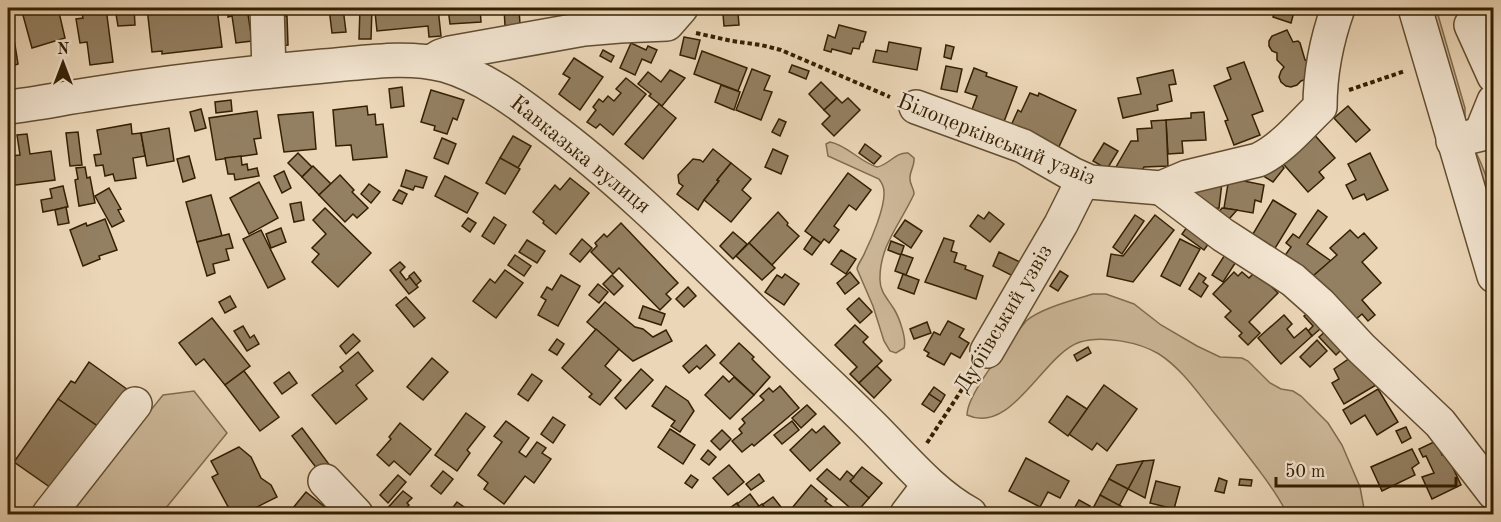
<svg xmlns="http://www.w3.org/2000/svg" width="1501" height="522" viewBox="0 0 1501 522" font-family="'Old Standard TT',serif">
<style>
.green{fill:#ccb798;stroke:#806c4e;stroke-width:1.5}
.building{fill:#937f61;stroke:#342003;stroke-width:1.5}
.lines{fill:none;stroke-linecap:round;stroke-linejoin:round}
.minor-casing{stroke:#624e30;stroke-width:36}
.path{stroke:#342003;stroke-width:4;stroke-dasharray:4.5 3;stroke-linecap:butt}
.minor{stroke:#f2e4d0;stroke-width:33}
.labels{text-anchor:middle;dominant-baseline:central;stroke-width:5;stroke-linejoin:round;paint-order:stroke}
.street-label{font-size:22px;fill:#342003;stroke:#f2e4d0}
</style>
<rect width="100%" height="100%" fill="#ebd6b7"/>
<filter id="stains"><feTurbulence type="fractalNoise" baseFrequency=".00333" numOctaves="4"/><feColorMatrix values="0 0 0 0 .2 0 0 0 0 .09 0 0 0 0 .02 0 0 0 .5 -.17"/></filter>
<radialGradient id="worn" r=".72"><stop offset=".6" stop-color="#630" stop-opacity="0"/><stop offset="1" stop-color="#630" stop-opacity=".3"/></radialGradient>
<g class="green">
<path d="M1433 8H1436L1465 108V122L1426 11Z"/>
<path d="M830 142C847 145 860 162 877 167 889 165 895 152 908 153L914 158C915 166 909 172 910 179 910 185 914 188 914 194 901 223 879 246 880 280 880 292 888 299 894 309 899 317 907 339 904 348L896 353 890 351 884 341 873 306 857 269C858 263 863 258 865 252 872 238 885 207 884 192 884 187 882 183 879 179L828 156 826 144Z"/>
<path d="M1471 146C1479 153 1493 193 1493 204 1494 216 1493 227 1493 238Z"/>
<path d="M1093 294H1106L1134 304 1161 325 1197 346 1220 357 1242 358 1248 361 1270 383 1281 389 1293 391 1301 396 1328 423 1342 445 1360 487 1365 514H1287C1279 496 1267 481 1255 465 1242 448 1229 431 1215 414 1198 393 1182 369 1159 354 1139 342 1102 335 1080 342 1043 354 1012 436 967 415 967 393 1012 339 1026 321 1041 308 1074 300 1093 294Z"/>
<path d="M194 391 227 433 161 514H82L73 507 163 395Z"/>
</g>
<g class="building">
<path d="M21 8H58L65 38 32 48Z"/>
<path d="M81 8H106L113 62 90 65 87 42 80 43 76 19 83 18Z"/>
<path d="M115 8H134L135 25 118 26Z"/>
<path d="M147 8H217L222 47 162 54V51L152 52Z"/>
<path d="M231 8H247L252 41 236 43 232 16 228 17V12L232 11Z"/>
<path d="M329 8H343L346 32 332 33Z"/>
<path d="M360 8H372L371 39H359Z"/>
<path d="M379 8H403L404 9 438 8 441 36 429 37 428 26 377 31 375 12 380 11Z"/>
<path d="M448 8H480L481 22 450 24Z"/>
<path d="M504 8H519L520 25 505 26Z"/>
<path d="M734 8H774L734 11Z"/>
<path d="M790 8H808V10L790 12Z"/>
<path d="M1276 8H1295L1291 23 1273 17Z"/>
<path d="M738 13 739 25 724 26 723 14Z"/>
<path d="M275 16H287L288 45 276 46Z"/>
<path d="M839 25 866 32 863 42H861L859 49 853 48 851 54 832 49 831 52 824 50 828 35 835 38Z"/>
<path d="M11 26 15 45 8 46V27Z"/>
<path d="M1287 30 1293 42 1298 41 1300 43 1305 60 1309 62 1307 79 1301 81 1297 85 1291 87 1286 86 1281 82 1279 77 1281 71 1284 67 1277 60V53L1272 51 1269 46V41L1272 36Z"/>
<path d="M684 37 700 40 695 59 680 55Z"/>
<path d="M889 42 921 48 917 70 873 62 876 50 887 52Z"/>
<path d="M631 43 646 50 648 46 657 50 651 63 642 59 635 75 620 68Z"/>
<path d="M15 45 18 64 12 66 13 73 8 74V46Z"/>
<path d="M946 45 954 47 951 59 944 57Z"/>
<path d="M603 50 614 56 611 62 600 56Z"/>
<path d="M702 51 747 68 738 91 694 74Z"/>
<path d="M574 58 603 77 580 110 559 94 570 78 563 74Z"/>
<path d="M1244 62 1263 111 1252 115 1260 135 1234 145 1225 121 1228 120 1214 86 1231 79 1227 68Z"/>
<path d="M792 65 809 71 806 79 789 72Z"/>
<path d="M946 66 962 69 957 92 941 89Z"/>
<path d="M974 68 987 73 986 76 1017 87 1002 127 970 115 977 96 965 92Z"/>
<path d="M752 69 770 76 764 90 772 92 761 120 736 110Z"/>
<path d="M670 70 685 78 662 106 649 96 651 94 638 84 648 72 661 82Z"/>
<path d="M1173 70 1176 84 1169 85 1172 101 1157 105 1158 110 1123 118 1118 98 1141 94 1137 78Z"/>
<path d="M626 78 646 94 613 135 600 124 596 128 587 122 596 110 593 107 599 99 603 102 608 96 614 101 621 93 616 89Z"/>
<path d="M821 82 837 98 824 110 809 94Z"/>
<path d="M721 85 740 92 734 110 715 102Z"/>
<path d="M402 87 404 106 391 108 389 89Z"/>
<path d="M431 90 464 100 457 120 453 118 447 134 434 130 435 126 421 122Z"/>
<path d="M1030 93 1038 96 1039 93 1076 110 1056 153 1009 130 1018 110 1021 112Z"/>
<path d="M837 98 842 103 848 98 860 110 834 136 822 124 830 116 824 110Z"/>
<path d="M231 100 232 111 216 113 215 102Z"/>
<path d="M659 104 676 118 643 159 625 144Z"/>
<path d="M367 106 368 115 375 114 376 125 383 124 387 157 353 160 351 145 336 146 333 110Z"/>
<path d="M1348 106 1370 130 1356 142 1334 118Z"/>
<path d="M201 109 206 128 195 131 190 112Z"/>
<path d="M257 111 261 138 254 139 257 154 216 160 209 118Z"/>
<path d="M313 112 316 149 284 152 278 115Z"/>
<path d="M1204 112 1206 140 1182 141 1183 153 1168 154 1166 120 1191 118V113Z"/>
<path d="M779 119 786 122 780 136 772 132Z"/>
<path d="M1166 120 1168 166 1144 167 1137 179 1116 167 1131 141H1138L1137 129 1152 128 1151 121Z"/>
<path d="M131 124 132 134 141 133 145 156 133 158 136 178 115 181 113 174 105 176 103 165 96 166 94 155 101 154 97 130Z"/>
<path d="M169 128 174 161 147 166 141 133Z"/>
<path d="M1311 131 1335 158 1319 172 1324 178 1308 192 1279 159Z"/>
<path d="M78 132 82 165 70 166 66 133Z"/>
<path d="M27 134 30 154 51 151 55 180 8 186V149L9 156 20 155 17 135Z"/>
<path d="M513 136 531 146 518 168 500 158Z"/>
<path d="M442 138 456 144 448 164 434 158Z"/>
<path d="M1104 143 1118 151 1107 169 1093 161Z"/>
<path d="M865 144 881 156 874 164 859 153Z"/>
<path d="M713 149 731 163 717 180 719 181 704 200 698 210 677 194 683 186 679 183 678 175 693 159 700 160 703 162Z"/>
<path d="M773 149 788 156 781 174 765 167Z"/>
<path d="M298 153 312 167 302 177 288 163Z"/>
<path d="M1370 153 1388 190 1367 200 1364 194 1353 199 1346 185 1356 180 1348 164Z"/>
<path d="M189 156 195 178 183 182 177 159Z"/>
<path d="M241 156 242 165 247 164 248 170 257 168 259 176 235 180 234 174H228L225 158Z"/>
<path d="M1275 156 1284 168 1273 182 1254 170Z"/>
<path d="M500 158 520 169 505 194 486 183Z"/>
<path d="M731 163 751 179 742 190 751 198 731 222 704 200 719 181 717 180Z"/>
<path d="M313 166 331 184 319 195 302 177Z"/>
<path d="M85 167 87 178 90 177 95 203 79 206 75 180 78 179 76 168Z"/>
<path d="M406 170 427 177 423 188 415 186 413 190 401 186Z"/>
<path d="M284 171 291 188 282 193 274 176Z"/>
<path d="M848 173 871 190 856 210 849 205 834 226 839 230 829 243 824 239 821 243 805 231Z"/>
<path d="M1223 174 1219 208 1203 210 1186 181Z"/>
<path d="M340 175 354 190 352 192 368 208 357 218 353 214 345 222 319 195Z"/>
<path d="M445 176 478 193 467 213 435 196Z"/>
<path d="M570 178 589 193 556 234 543 223 544 221 533 212 555 185 560 190Z"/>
<path d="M1229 178 1264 185 1261 202 1255 200 1253 213 1224 208Z"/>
<path d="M259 182 278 218 249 234 230 198Z"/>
<path d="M369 184 380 192 371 203 361 194Z"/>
<path d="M63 186 68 207 43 212 41 200 52 198 50 189Z"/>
<path d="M109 188 121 209 118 210 124 221 112 227 95 196Z"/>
<path d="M399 190 407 194 402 204 393 200Z"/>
<path d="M211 195 222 236 197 242 186 202Z"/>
<path d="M1273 200 1296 214 1269 258 1247 244Z"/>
<path d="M301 202 304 220 294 222 290 204Z"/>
<path d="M66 207 69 223 58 225 55 210Z"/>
<path d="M325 208 371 253 338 287 312 262 319 254 312 248 326 234 313 220Z"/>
<path d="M1222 208 1237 210 1221 228 1211 221Z"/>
<path d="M1318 210 1327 217 1307 244 1331 261 1313 276 1279 264 1291 247 1286 243 1293 234 1299 238Z"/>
<path d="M778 212 788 223 787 225 799 236 772 265 749 243Z"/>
<path d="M989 212 1004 224 990 242 970 226 978 215 984 219Z"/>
<path d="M1135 215 1144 221 1122 254 1113 247Z"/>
<path d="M1155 215 1174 230 1133 282 1107 276 1111 254 1123 256Z"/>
<path d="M494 217 506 225 494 244 482 236Z"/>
<path d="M468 218 476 223 470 232 462 226Z"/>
<path d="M105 219 117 250 99 256 100 259 83 266 70 230 86 223 87 226Z"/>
<path d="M905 220 922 231 911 248 894 236Z"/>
<path d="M621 223 678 283 666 294 671 299 660 310 619 268 613 274 591 252 597 246 595 243 604 234 607 237Z"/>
<path d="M1190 223 1212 239 1204 250 1182 234Z"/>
<path d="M281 228 286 242 271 248 266 234Z"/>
<path d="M261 230 285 279 268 288 243 239Z"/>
<path d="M1350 230 1358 238 1364 233 1377 248 1362 262 1381 283 1362 300 1375 315 1368 321 1362 314 1354 321 1313 276 1337 255 1330 248Z"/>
<path d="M733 232 747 244 733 259 720 246Z"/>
<path d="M229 234 233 248 226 249 229 260 213 264 215 273 207 276 197 242Z"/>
<path d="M812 237 821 243 812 255 804 249Z"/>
<path d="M944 238 954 241 951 251 957 253 954 262 966 266 965 269 983 276 976 299 925 282Z"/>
<path d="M582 239 592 248 580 262 570 254Z"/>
<path d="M1180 239 1200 249 1180 286 1161 276Z"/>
<path d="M527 240 545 251 537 263 519 252Z"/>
<path d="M891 241 904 246 901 255 888 250Z"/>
<path d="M749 243 775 268 762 280 736 256Z"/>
<path d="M841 250 856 259 846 274 831 264Z"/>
<path d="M1228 250 1239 257 1223 282 1212 275Z"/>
<path d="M999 252 1022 263 1015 277 993 266Z"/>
<path d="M901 254 913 258 906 275 895 271Z"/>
<path d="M515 255 531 266 524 276 508 265Z"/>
<path d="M400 262 405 267 400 272 406 280 410 277 418 287 409 294 390 270Z"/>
<path d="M505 270 523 283 496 318 473 301 490 279 495 283Z"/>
<path d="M1060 271 1068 276 1058 291 1050 286Z"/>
<path d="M1256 271 1278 293 1249 322 1260 333 1248 345 1239 336 1242 333 1225 317 1231 311 1213 294 1234 272 1238 276 1242 272 1249 278Z"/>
<path d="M414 272 421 281 416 285 409 276Z"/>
<path d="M850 272 859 283 845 294 837 283Z"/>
<path d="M1199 273 1206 278 1203 282 1208 286 1201 297 1189 289Z"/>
<path d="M785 274 799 284 784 305 765 292 777 275 782 278Z"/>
<path d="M903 274 919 280 914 294 898 288Z"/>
<path d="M561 275 580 286 558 326 538 315 546 300 541 297 547 287 552 290Z"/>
<path d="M612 275 623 286 614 295 603 284Z"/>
<path d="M598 284 608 292 599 303 589 295Z"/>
<path d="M688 287 696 296 684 307 676 299Z"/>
<path d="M230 296 236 307 225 313 219 302Z"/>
<path d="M406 297 425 318 414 327 396 305Z"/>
<path d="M859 298 872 312 860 323 847 309Z"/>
<path d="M605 302 635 327 643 329 653 337 666 330 672 341 633 361 587 322Z"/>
<path d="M643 306 665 314 661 325 639 318Z"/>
<path d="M1312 309 1326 324 1312 336 1308 331 1313 326 1304 316Z"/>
<path d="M1284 315 1292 324 1287 329 1294 338 1306 328 1312 336 1281 364 1258 338Z"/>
<path d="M212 318 250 366 225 385 204 359 196 365 179 343Z"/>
<path d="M948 321 964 329 959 337 969 343 960 358 951 353 944 365 927 356 929 353 924 350 934 332 940 335Z"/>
<path d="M927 322 931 333 914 339 910 329Z"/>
<path d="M855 325 868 337 863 342 882 361 859 383 850 374 857 367 835 345Z"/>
<path d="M243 326 250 338 254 335 259 344 247 351 234 331Z"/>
<path d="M596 329 619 349 605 366 621 380 600 405 589 397 592 394 562 368Z"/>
<path d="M1328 329 1345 346 1336 355 1319 337Z"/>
<path d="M353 334 360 341 346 354 340 346Z"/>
<path d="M557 339 564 344 557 355 549 350Z"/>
<path d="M1317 340 1327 351 1310 367 1300 357Z"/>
<path d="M739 343 754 357 752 359 770 377 754 395 720 363Z"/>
<path d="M706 345 715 355 700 369 697 366 689 373 683 366Z"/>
<path d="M1088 347 1091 353 1077 361 1074 355Z"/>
<path d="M358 352 373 371 356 385 367 399 336 424 312 395 343 371 340 367Z"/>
<path d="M432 358 448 372 423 400 407 387Z"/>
<path d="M1350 358 1376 385 1344 404 1332 383 1339 379 1334 369Z"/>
<path d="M89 362 131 392 99 427 58 399 71 381 75 383Z"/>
<path d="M877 366 891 380 874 398 859 383Z"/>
<path d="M641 369 653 380 626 409 615 398Z"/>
<path d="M244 371 279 417 260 431 225 385Z"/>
<path d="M289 372 297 383 282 394 274 383Z"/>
<path d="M532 374 542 381 528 401 518 394Z"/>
<path d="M723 376 729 382 734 377 754 395 730 419 705 395Z"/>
<path d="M1104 385 1137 409 1107 451 1097 443 1092 450 1069 434Z"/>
<path d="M666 386 688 401 694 411 680 432 671 426 675 421 652 406Z"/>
<path d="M780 386 799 408 754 446 752 444 742 452 732 441 742 433 739 429 745 423 742 419 764 400 760 396 769 388 773 392Z"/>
<path d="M934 387 945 395 941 402 929 394Z"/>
<path d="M1378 389 1398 422 1377 435 1365 415 1351 424 1343 410Z"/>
<path d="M929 394 941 402 934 412 922 404Z"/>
<path d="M1067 396 1087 409 1068 436 1049 422Z"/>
<path d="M58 399 99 427 54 490 14 462Z"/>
<path d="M807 405 816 414 801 428 792 418Z"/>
<path d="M466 413 485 427 467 450 470 453 457 471 435 455Z"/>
<path d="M553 417 565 425 553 443 541 434Z"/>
<path d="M506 421 529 438 519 452 526 457 537 442 546 448 542 453 551 459 534 483 525 476 504 504 484 489 488 483 478 475 502 442 494 436Z"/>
<path d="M792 421 799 430 782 444 774 435Z"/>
<path d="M400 423 431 449 410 475 394 461 389 466 377 455 391 439 389 437Z"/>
<path d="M824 426 840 443 810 471 790 450 812 429 816 433Z"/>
<path d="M1406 427 1411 438 1402 443 1396 431Z"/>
<path d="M302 428 331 467 321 474 292 436Z"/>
<path d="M670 429 695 445 683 464 658 447Z"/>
<path d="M722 430 731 439 720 450 711 441Z"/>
<path d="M1436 441 1442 455 1446 453 1461 485 1432 499 1422 477 1434 473 1426 456 1423 457 1419 449Z"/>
<path d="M239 447 251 457 261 478 271 485 277 497 243 514H232L212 477 218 474 211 461Z"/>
<path d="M1412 449 1419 463 1412 468 1415 475 1382 491 1371 467Z"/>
<path d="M708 450 716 457 709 465 701 459Z"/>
<path d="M1026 458 1069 481 1060 498 1048 492 1040 507 1009 491Z"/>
<path d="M1154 460 1145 498 1128 489 1143 461Z"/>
<path d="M1143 461 1128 489 1109 479 1117 465Z"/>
<path d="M729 465 744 482 728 495 713 478Z"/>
<path d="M862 467 882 483 869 498 850 481Z"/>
<path d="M827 469 840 480 847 471 854 477 850 481 869 498 856 513 817 479Z"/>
<path d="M443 471 453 479 441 494 431 486Z"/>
<path d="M759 474 764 481 751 490 746 484Z"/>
<path d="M398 475 406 482 388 503 380 495Z"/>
<path d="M691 475 698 480 692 488 685 483Z"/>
<path d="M1219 478 1227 481 1224 493 1215 491Z"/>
<path d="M1109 479 1128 489 1119 506 1100 495Z"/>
<path d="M1240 479 1252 480 1251 486 1239 485Z"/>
<path d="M1156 481 1180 487 1174 509 1150 503Z"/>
<path d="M811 485 827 499 825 501 842 514H787Z"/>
<path d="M403 491 412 498 407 503 409 505 401 514H387L384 512Z"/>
<path d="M306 492 330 511 328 514 312 513 311 514H288Z"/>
<path d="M750 494 759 506 748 514H746L737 504Z"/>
<path d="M1100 495 1130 511 1128 514H1087L1088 513 1090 514Z"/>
<path d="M773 497 781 507 769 514 762 505Z"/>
<path d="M1079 500 1090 506 1085 514H1071Z"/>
<path d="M457 502 474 514H448Z"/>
<path d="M737 503V504L746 514H730L727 510Z"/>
<path d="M762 504 769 514H748L759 506Z"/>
</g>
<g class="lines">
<g class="minor-casing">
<g id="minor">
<path d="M267 8 269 71"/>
<path d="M1415 8 1494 276"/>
<path d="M1494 12 1471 25 1494 76"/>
<path d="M431 62 441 56 450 53 584 29 620 26 667 24 681 8"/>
<path d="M8 107C36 104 64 98 92 94 169 82 247 73 324 66 363 63 405 55 444 65 482 76 516 101 547 125 629 186 701 261 775 332 807 364 841 395 873 427 904 458 932 493 970 514"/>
<path d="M916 107 1023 146 1072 174 1090 182 1161 188 1187 177 1258 160C1282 149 1301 125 1320 107 1320 73 1327 39 1338 8"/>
<path d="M1481 133 1494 101"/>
<path d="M1453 141 1494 131"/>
<path d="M1161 188 1223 235 1293 280 1320 304 1361 348 1440 423 1494 493"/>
<path d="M987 351 1061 224 1083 180"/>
<path d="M325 481 356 514"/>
<path d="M49 514 135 404"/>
<path d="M907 514 929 485"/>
</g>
</g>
<g class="path">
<path d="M696 33 732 41 761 45 781 50 890 97"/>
<path d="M1349 90 1405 71"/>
<path d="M927 443 972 374"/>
</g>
<use href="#minor" class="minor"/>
</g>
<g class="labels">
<g class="street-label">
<text transform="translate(996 140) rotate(22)">Білоцерківський узвіз</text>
<text transform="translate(580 155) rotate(39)">Кавказька вулиця</text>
<text transform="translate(1004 319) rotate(-59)">Дубіївський узвіз</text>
</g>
</g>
<rect width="1501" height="522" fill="none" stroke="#ebd6b7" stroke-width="30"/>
<rect x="9" y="9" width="1483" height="504" fill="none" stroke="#342003" stroke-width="3"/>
<rect x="15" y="15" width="1471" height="492" fill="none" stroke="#342003" stroke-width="1.5"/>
<g transform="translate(63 63)" stroke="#f2e4d0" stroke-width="4.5" paint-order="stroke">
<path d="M0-4.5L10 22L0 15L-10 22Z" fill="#342003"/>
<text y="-9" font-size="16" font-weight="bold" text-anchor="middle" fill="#342003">N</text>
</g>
<path d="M1276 477v9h180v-9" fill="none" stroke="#342003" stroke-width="3"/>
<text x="1285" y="477" font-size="18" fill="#342003" stroke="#f2e4d0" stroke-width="4.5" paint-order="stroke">50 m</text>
<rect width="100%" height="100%" filter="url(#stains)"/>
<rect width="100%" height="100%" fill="url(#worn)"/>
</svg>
